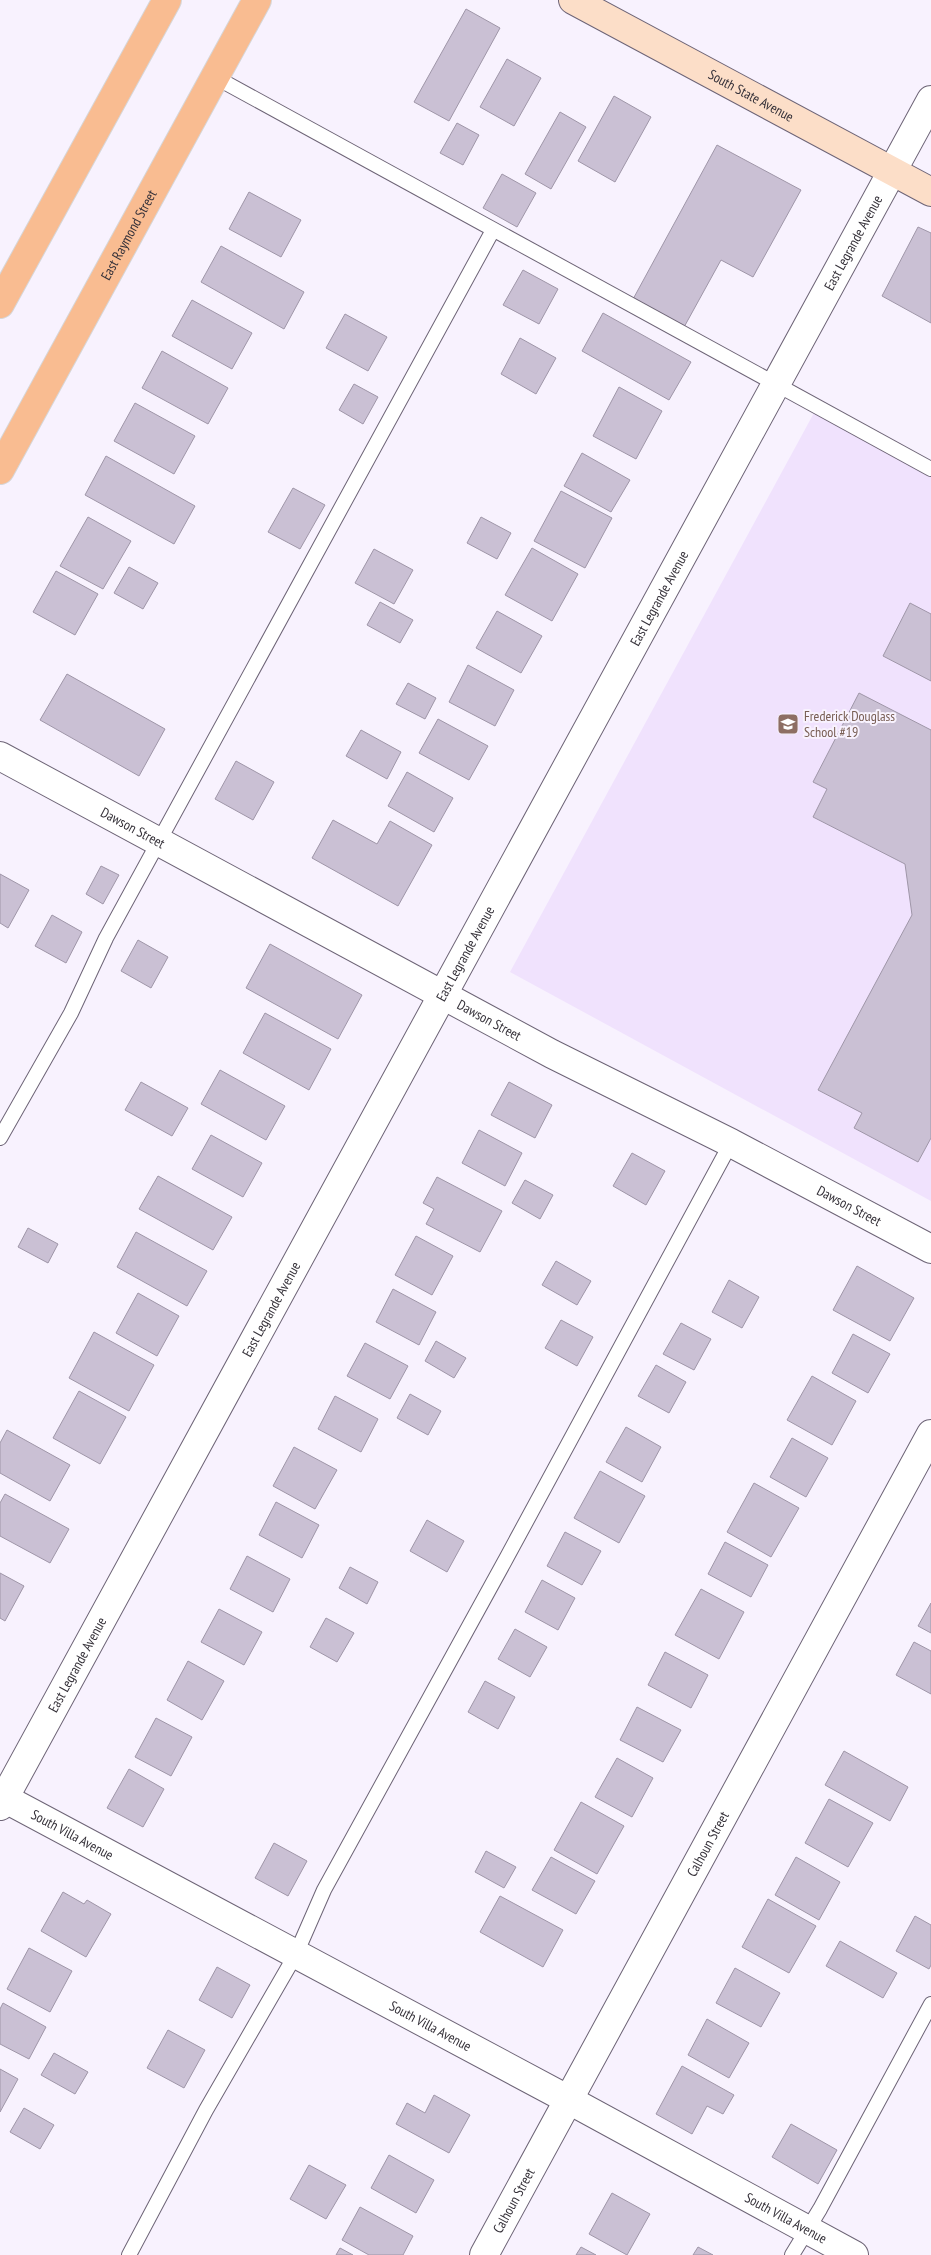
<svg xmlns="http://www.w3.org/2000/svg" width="931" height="2255" viewBox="0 0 931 2255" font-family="'PT Sans Narrow',sans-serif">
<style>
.built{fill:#f0e2fd}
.building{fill:#cac0d4;stroke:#9f96a8}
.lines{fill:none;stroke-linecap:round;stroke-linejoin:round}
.lane-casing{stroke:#6d6476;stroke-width:16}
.street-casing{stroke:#6d6476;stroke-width:30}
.secondary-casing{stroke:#6d6476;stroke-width:30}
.primary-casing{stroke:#d7d6d7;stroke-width:30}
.lane{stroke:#fff;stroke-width:14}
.street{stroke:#fff;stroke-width:28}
.secondary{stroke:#fcdec8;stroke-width:28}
.primary{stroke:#f9bc91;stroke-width:28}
.labels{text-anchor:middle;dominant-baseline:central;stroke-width:4;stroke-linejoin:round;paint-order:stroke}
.street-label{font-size:14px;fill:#353139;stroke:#f8f2fe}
.education-label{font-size:14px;fill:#785e54;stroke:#f8f2fe;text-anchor:start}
</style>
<rect width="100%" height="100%" fill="#f8f2fe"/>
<path class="built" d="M815 411 931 475V1201L510 972Z"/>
<g class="building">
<path d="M466 9 500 28 449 121 414 102Z"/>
<path d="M507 59 541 78 514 126 480 107Z"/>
<path d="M614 96 651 117 615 182 578 161Z"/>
<path d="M560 112 586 127 551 189 525 174Z"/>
<path d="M457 123 479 135 463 165 440 153Z"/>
<path d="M717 145 801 190 753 277 721 260 683 329 632 301Z"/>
<path d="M502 174 536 193 517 227 483 208Z"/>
<path d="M249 192 301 220 281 257 229 229Z"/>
<path d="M918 227 931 233V323L882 296Z"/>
<path d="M221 246 304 292 284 329 201 282Z"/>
<path d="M523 270 558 289 539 324 503 305Z"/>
<path d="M192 300 252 333 232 369 172 336Z"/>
<path d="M603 313 691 362 669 400 582 351Z"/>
<path d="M345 314 387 337 368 371 326 348Z"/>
<path d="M520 338 556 358 536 394 501 374Z"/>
<path d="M162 351 228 388 208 424 142 388Z"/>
<path d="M354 384 378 397 363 424 339 410Z"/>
<path d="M619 387 662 411 636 459 593 436Z"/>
<path d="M135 403 195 436 174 474 114 441Z"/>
<path d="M582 453 630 480 611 512 564 486Z"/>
<path d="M106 456 195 506 174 544 85 495Z"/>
<path d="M293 488 325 505 300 549 268 532Z"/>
<path d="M561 491 612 518 585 568 534 541Z"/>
<path d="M88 517 131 541 103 589 60 566Z"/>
<path d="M481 517 511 533 497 559 467 543Z"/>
<path d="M532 548 578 574 552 621 505 595Z"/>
<path d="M374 549 413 570 394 604 355 583Z"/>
<path d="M129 567 158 583 143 609 114 593Z"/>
<path d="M56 571 98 594 75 635 33 612Z"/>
<path d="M380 602 413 620 400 643 367 625Z"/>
<path d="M910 603 931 614V681L883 656Z"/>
<path d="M497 611 542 636 521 673 476 648Z"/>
<path d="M468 665 514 690 495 726 449 702Z"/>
<path d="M67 674 165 729 139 776 40 720Z"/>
<path d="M408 683 436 698 425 719 396 704Z"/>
<path d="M859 693 931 730V1138L918 1162 854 1128 862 1113 818 1090 912 915 905 864 813 817 827 789 813 782Z"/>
<path d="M438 719 488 746 469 780 419 753Z"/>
<path d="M361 730 401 752 387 779 346 756Z"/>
<path d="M236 761 274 782 253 820 215 799Z"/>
<path d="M407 772 453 798 434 832 388 806Z"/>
<path d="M333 820 377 844 390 821 432 845 398 906 312 858Z"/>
<path d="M101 866 119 875 103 904 86 894Z"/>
<path d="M0 874 29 890 8 928 0 923Z"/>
<path d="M52 915 82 932 66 963 35 946Z"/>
<path d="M138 940 168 957 151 988 121 971Z"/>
<path d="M270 944 362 995 338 1039 246 988Z"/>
<path d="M265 1013 331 1049 309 1090 243 1053Z"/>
<path d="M220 1070 285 1106 266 1140 201 1104Z"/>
<path d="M141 1082 188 1108 172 1136 125 1110Z"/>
<path d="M509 1082 552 1105 535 1138 491 1115Z"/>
<path d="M479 1130 522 1153 505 1186 462 1163Z"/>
<path d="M211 1135 262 1163 243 1197 192 1169Z"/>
<path d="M632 1153 665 1171 646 1205 613 1186Z"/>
<path d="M158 1176 232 1217 213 1250 139 1209Z"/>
<path d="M437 1177 502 1211 480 1252 426 1224 434 1209 423 1203Z"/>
<path d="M525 1180 553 1195 540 1219 512 1203Z"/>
<path d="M28 1228 58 1244 48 1263 18 1247Z"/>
<path d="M136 1232 207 1271 187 1306 117 1267Z"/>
<path d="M416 1236 453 1256 432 1295 395 1275Z"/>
<path d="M556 1261 591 1281 577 1305 542 1285Z"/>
<path d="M857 1266 914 1298 890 1341 833 1310Z"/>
<path d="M729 1280 759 1297 742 1328 712 1312Z"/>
<path d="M393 1289 436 1312 419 1345 376 1322Z"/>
<path d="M138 1293 179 1316 157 1356 116 1333Z"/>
<path d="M561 1320 593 1337 577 1366 545 1348Z"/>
<path d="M681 1323 711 1339 694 1370 663 1354Z"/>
<path d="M94 1332 154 1365 129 1411 69 1378Z"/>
<path d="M853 1334 890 1354 868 1393 832 1373Z"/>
<path d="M436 1341 466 1358 454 1378 425 1361Z"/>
<path d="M365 1343 408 1366 390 1399 347 1376Z"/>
<path d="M656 1365 686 1382 669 1413 638 1396Z"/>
<path d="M812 1376 856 1401 832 1445 787 1420Z"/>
<path d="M79 1391 126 1417 100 1464 53 1438Z"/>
<path d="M410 1394 441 1411 428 1435 397 1418Z"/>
<path d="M335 1396 378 1419 361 1452 318 1429Z"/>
<path d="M626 1427 661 1447 642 1482 606 1462Z"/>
<path d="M7 1430 70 1465 50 1501 0 1473V1443Z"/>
<path d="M792 1438 828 1458 806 1497 770 1477Z"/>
<path d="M294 1447 337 1470 315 1509 273 1486Z"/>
<path d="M600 1471 645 1496 619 1543 574 1518Z"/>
<path d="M754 1483 799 1508 771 1557 727 1532Z"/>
<path d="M5 1494 69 1529 50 1563 0 1536V1503Z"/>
<path d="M276 1502 319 1525 302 1558 259 1535Z"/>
<path d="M427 1520 464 1541 447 1572 410 1551Z"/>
<path d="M565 1532 601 1551 582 1585 547 1566Z"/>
<path d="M725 1542 768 1565 751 1597 708 1574Z"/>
<path d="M247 1556 290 1579 273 1612 230 1589Z"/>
<path d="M350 1567 378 1582 367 1604 339 1588Z"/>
<path d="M0 1573 24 1586 5 1621 0 1618Z"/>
<path d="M542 1580 575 1598 558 1630 525 1612Z"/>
<path d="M701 1589 744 1612 719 1659 675 1635Z"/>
<path d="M931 1603V1633L918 1626Z"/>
<path d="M219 1609 262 1632 244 1665 201 1642Z"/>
<path d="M326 1618 354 1633 337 1662 310 1647Z"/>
<path d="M515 1629 547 1647 530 1677 498 1659Z"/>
<path d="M914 1642 931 1651V1694L896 1675Z"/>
<path d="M665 1652 708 1675 691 1708 648 1685Z"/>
<path d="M188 1661 224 1681 202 1720 167 1700Z"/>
<path d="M485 1681 515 1697 498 1729 468 1712Z"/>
<path d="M637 1707 681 1730 663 1762 620 1740Z"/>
<path d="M156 1718 192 1737 171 1776 135 1757Z"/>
<path d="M844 1751 908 1787 890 1821 825 1785Z"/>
<path d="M617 1758 653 1778 632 1817 595 1797Z"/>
<path d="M129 1769 164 1789 143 1827 107 1808Z"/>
<path d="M829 1799 873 1823 848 1867 805 1843Z"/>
<path d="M581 1802 624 1826 597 1874 554 1850Z"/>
<path d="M274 1843 307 1861 288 1896 255 1878Z"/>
<path d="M486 1851 516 1867 504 1888 475 1872Z"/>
<path d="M551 1857 595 1881 576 1914 532 1890Z"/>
<path d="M796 1857 840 1882 819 1920 775 1895Z"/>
<path d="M63 1892 84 1904 87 1900 111 1914 86 1957 41 1931Z"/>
<path d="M500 1896 563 1930 543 1967 480 1932Z"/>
<path d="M768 1899 816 1926 789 1973 742 1947Z"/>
<path d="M915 1916 931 1925V1965L929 1969 896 1951Z"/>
<path d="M840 1941 897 1973 883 1998 826 1966Z"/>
<path d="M29 1948 72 1971 50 2012 7 1989Z"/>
<path d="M217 1967 250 1985 232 2018 199 2000Z"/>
<path d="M735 1968 780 1993 761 2027 716 2003Z"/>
<path d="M3 2003 46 2027 29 2059 0 2044V2009Z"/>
<path d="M707 2019 749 2043 729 2078 688 2055Z"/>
<path d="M168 2030 205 2050 184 2088 147 2068Z"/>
<path d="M54 2053 88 2072 75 2094 41 2075Z"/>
<path d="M682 2066 734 2095 723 2114 707 2106 692 2134 656 2114Z"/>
<path d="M0 2069 18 2079 0 2112Z"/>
<path d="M434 2095 470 2115 449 2153 396 2124 407 2103 425 2113Z"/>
<path d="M24 2108 54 2125 40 2149 10 2132Z"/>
<path d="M791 2124 837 2150 818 2184 772 2157Z"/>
<path d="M389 2155 434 2180 416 2213 371 2188Z"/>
<path d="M309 2165 346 2185 326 2219 290 2199Z"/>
<path d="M612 2193 650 2214 627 2255 589 2234Z"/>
<path d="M360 2207 413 2236 403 2255H369L342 2240Z"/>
<path d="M581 2247 596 2255H576Z"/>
<path d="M698 2247 713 2255H693Z"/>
<path d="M340 2248 353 2255H336Z"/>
</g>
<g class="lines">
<g class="lane-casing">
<g id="lane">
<path d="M215 77 931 469"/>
<path d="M0 1138 71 1013 106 938 493 230"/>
<path d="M129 2255 206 2110 296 1954 324 1890 507 1557 731 1143"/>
<path d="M792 2255 820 2209 931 2004"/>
</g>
</g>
<g class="street-casing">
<g id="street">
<path id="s1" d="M0 756 552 1054 731 1143 931 1249"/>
<path id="s2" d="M0 1796 569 2100 854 2255"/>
<path id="s3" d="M0 1806 931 100"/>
<path id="s4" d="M484 2255 931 1434"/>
</g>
</g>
<g class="secondary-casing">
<g id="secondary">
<path id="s5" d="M573 0 931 192"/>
</g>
</g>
<g class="primary-casing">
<g id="primary">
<path d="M0 304 167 0"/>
<path id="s6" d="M0 470 257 0"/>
</g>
</g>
<use href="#lane" class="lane"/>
<use href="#street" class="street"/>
<use href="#secondary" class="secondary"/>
<use href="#primary" class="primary"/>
</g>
<defs>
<g id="school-square" transform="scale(1.125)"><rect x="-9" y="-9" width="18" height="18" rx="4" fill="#8d6e63" stroke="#f8f2fe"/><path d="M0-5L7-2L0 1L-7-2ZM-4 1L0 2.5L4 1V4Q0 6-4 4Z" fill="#fff"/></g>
</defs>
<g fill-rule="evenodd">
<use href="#school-square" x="788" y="724"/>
</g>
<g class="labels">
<g class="street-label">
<text stroke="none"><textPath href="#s5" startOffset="202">South State Avenue</textPath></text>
<text stroke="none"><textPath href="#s6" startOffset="268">East Raymond Street</textPath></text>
<text stroke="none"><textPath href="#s3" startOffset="1781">East Legrande Avenue</textPath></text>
<text stroke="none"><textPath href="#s3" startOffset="1376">East Legrande Avenue</textPath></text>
<text stroke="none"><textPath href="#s1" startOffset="151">Dawson Street</textPath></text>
<text stroke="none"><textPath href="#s3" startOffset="971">East Legrande Avenue</textPath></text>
<text stroke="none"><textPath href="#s1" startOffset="556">Dawson Street</textPath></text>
<text stroke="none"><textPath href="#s1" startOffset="961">Dawson Street</textPath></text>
<text stroke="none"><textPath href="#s3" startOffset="566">East Legrande Avenue</textPath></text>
<text stroke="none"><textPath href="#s3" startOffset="161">East Legrande Avenue</textPath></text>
<text stroke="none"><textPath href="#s2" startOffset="82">South Villa Avenue</textPath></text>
<text stroke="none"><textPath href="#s4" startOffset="468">Calhoun Street</textPath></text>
<text stroke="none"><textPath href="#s2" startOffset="488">South Villa Avenue</textPath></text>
<text stroke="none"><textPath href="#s4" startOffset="62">Calhoun Street</textPath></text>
<text stroke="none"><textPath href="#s2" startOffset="892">South Villa Avenue</textPath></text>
</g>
<g class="education-label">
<text x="804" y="716">Frederick Douglass<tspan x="804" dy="16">School #19</tspan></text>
</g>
</g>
</svg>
